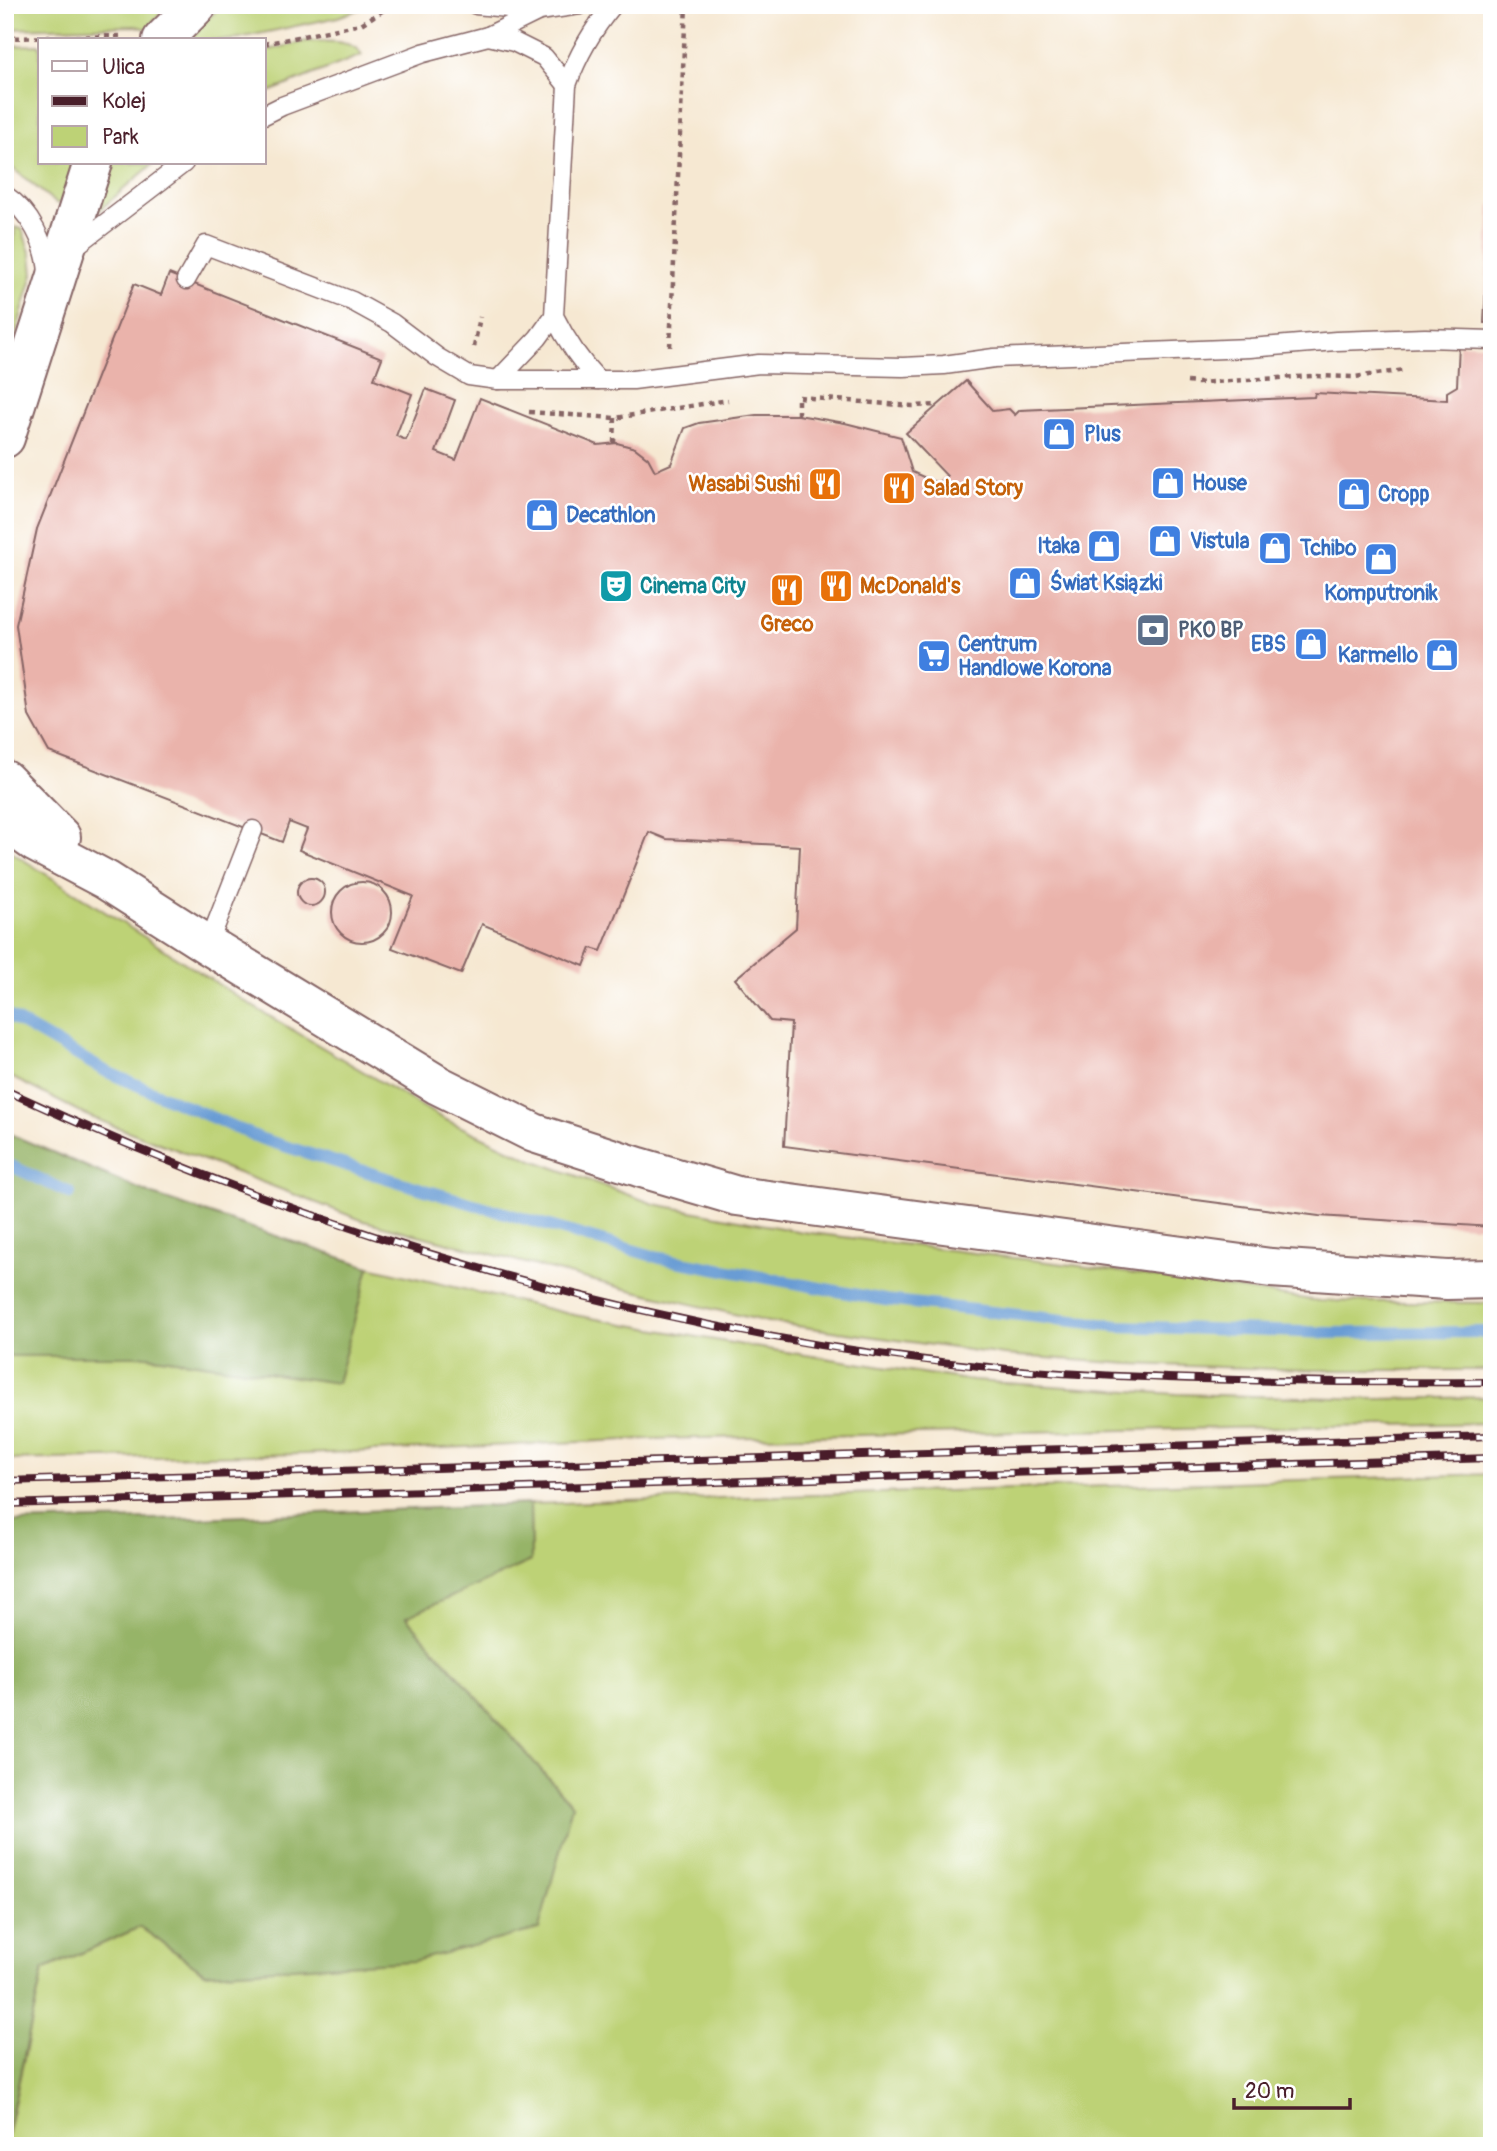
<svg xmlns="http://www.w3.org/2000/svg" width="1497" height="2151" viewBox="0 0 1497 2151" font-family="Pangolin,sans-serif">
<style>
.green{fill:#bdd276;stroke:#847850;stroke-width:2}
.forest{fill:#96b467;stroke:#706a49;stroke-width:2}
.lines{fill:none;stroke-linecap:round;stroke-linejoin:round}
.stream{stroke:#699cd4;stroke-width:12}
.building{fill:#eab3ab}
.lane-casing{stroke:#866565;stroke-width:21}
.secondary-casing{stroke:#866565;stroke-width:42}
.path{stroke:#866565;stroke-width:4.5;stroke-dasharray:5 5;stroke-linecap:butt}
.lane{stroke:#fff;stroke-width:18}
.secondary{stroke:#fff;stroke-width:38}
.rail-casing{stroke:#4a1f2b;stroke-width:8}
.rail{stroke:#fff;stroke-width:5;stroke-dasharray:16;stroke-linecap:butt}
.labels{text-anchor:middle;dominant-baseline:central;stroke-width:5;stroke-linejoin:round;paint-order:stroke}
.shop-label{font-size:21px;font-weight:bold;fill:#366cbe;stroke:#fff;text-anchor:start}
.food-label{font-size:21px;font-weight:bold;fill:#c56008;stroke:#fff;text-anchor:start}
.culture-label{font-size:21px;font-weight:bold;fill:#0d838f;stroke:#fff;text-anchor:start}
.service-label{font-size:21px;font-weight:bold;fill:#4e5e75;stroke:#fff;text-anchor:start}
</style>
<rect width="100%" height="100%" fill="#fff"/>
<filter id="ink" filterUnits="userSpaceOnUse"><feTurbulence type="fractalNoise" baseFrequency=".0143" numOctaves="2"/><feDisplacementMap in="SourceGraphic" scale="14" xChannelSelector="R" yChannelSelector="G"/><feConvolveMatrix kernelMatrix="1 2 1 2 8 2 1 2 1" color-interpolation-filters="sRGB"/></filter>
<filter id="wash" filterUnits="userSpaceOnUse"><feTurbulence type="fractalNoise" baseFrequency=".00686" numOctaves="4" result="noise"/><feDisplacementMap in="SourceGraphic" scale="28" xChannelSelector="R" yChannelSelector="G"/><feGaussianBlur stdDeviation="1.57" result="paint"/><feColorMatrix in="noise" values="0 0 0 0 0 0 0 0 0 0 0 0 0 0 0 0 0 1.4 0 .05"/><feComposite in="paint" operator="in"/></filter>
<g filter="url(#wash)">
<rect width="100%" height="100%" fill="#f6e8d2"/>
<g class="green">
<path d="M5 5H168L147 29 136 26 5 29Z"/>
<path d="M223 5H371L338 17 230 40H183Z"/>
<path d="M307 41C324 42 353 38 362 55L264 94V51Z"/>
<path d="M40 45V163H76L60 203 57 204 5 162V46Z"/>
<path d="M106 163H154L95 214Z"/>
<path d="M15 227 22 229 31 255 33 274 5 371V307L12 275Z"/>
<path d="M5 848 254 1007 442 1118 530 1159 654 1204 803 1232 1080 1266 1320 1301 1492 1303V1370H1307L1130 1364 1004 1355 768 1322 622 1288 364 1221 88 1116 5 1074Z"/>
<path d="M369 1267 574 1315 754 1347 973 1381 1177 1394 1375 1399 1492 1397V1423L648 1439 304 1454 5 1460V1356H147L337 1382Z"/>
<path d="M1492 1474V2146H5L43 1970 140 1927 205 1973 572 1805 405 1617 531 1561 530 1504Z"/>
</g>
<g class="forest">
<path d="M5 1132 153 1195 369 1267 337 1383 147 1356H5Z"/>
<path d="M530 1504 531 1561 406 1617 572 1805 539 1929 414 1961 205 1973 140 1927 43 1970 5 2142V1522L198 1518Z"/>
</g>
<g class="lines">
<g class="stream">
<path d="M5 1014 107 1072 262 1139 425 1190 660 1258 885 1300 1118 1326 1331 1333 1492 1332"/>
<path d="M5 1163 70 1193"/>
</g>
</g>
<g id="blocks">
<g class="building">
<path d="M1490 205H1492V323H1484Z"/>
<path d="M169 274 382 358 374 379 412 394 396 436 406 440 426 389 455 400 436 452 456 460 480 398 598 445 617 443 635 448 648 458 655 471 671 464 685 428 699 423 756 415H798L845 423 901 437 912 472 937 483 947 476 906 433 966 381 993 411 1009 409 1015 415 1020 410 1314 397 1315 393 1447 400V392L1457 386 1459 344 1492 345V1227L1319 1216 784 1146 791 1023 770 1021 735 979 796 928 800 846 666 839 649 832 601 951 591 948 584 966 482 924 461 974 392 948 413 896 299 850 307 829 289 822 282 842 49 752 29 716 16 625 37 529 134 284 161 295Z"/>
<circle cx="311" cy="892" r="14"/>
<circle cx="362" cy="912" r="30"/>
</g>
</g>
</g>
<g filter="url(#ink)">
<use href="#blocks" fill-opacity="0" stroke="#866565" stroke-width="2"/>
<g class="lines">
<g class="lane-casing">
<g id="lane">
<path d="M476 5 539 11 580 5"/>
<path d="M488 36 514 42 544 57 567 85"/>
<path d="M264 115 282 106 423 53 488 36 539 11"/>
<path d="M5 195C30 212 46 243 48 273"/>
<path d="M73 248 184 163"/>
<path d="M186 280 206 245 352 301 392 323 437 357 469 376 498 380H633L759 364 903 367 944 365 994 358 1250 348 1336 341 1425 338 1492 340"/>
<path d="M498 380 538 338 554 316"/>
<path d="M598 380C579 360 566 340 554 316L567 85C578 54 592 30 613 5"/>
<path d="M208 945 253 830"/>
</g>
</g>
<g class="secondary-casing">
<g id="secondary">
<path d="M162 40 197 5"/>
<path d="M5 438 93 163"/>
<path d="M5 780 61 837"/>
<path d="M5 821 36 843 106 880 208 945 438 1085 534 1133 639 1167 737 1196 1271 1268 1447 1280 1492 1279"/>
</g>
</g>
<g class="path">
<path d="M5 38 124 36"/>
<path d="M264 44 361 24 387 8"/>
<path d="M474 347 480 317"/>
<path d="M670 347 686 5"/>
<path d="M1187 382 1197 383 1312 376 1355 377 1405 370"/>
<path d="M799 397 913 406 938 405"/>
<path d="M529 412 615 418 728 400"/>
<path d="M798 415V396"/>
<path d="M614 443 615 418"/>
<path d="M5 489 13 492"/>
</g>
<use href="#lane" class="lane"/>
<use href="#secondary" class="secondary"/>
<g class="rail-casing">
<g id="rail">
<path d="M5 1090C321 1237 660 1337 1008 1369 1071 1375 1136 1377 1200 1379 1297 1382 1394 1383 1492 1382"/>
<path d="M5 1481 1492 1436"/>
<path d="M5 1504 1492 1458"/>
</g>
</g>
<use href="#rail" class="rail"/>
</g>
</g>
<defs>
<g id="shop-square" transform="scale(1.75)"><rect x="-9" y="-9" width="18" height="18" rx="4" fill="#3f7fe0" stroke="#fff"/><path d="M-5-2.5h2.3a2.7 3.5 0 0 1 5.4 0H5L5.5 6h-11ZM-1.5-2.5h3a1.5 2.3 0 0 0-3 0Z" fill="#fff"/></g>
<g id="restaurant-square" transform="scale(1.75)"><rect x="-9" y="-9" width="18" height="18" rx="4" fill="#e8710a" stroke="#fff"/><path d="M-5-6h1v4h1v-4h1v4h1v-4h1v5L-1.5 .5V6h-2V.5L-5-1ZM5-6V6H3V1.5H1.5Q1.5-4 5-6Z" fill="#fff"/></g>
<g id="theatre-square" transform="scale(1.75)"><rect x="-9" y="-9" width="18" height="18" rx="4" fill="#0f9aa8" stroke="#fff"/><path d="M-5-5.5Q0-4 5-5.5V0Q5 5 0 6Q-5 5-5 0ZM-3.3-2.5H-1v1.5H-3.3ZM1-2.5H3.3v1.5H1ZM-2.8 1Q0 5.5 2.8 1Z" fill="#fff"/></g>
<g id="bank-square" transform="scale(1.75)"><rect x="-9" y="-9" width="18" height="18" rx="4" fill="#5c6f8a" stroke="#fff"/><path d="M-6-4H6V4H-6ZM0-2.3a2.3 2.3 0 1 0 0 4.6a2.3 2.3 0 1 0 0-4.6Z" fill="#fff"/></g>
<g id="supermarket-square" transform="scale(1.75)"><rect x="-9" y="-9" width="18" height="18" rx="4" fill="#3f7fe0" stroke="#fff"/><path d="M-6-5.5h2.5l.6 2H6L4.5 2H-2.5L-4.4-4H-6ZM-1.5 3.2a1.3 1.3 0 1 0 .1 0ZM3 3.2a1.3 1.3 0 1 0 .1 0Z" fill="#fff"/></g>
</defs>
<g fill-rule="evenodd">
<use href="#shop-square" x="1059" y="434"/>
<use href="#shop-square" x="1168" y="483"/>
<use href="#restaurant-square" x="825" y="484"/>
<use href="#restaurant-square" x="899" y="488"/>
<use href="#shop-square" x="1354" y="494"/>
<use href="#shop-square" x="542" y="515"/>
<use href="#shop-square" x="1165" y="541"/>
<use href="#shop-square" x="1104" y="546"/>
<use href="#shop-square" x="1275" y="548"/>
<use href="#shop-square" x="1381" y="559"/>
<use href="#shop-square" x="1025" y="583"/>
<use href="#theatre-square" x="616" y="586"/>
<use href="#restaurant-square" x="836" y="586"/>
<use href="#restaurant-square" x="787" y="590"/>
<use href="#bank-square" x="1153" y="630"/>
<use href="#shop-square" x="1311" y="644"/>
<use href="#shop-square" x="1442" y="655"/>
<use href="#supermarket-square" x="934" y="656"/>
</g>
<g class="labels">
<g class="shop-label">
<text x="1084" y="434">Plus</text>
<text x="1192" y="483">House</text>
<text x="1378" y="494">Cropp</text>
<text x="566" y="515">Decathlon</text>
<text x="1190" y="541">Vistula</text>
<text x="1080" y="546" text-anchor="end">Itaka</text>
<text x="1300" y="548">Tchibo</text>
<text x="1050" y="583">Świat Ksiązki</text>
<text x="1381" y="593" text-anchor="middle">Komputronik</text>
<text x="958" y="644">Centrum<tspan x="958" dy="24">Handlowe Korona</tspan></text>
<text x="1286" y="644" text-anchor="end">EBS</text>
<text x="1418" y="655" text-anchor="end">Karmello</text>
</g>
<g class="food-label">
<text x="800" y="484" text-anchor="end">Wasabi Sushi</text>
<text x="923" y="488">Salad Story</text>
<text x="860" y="586">McDonald's</text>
<text x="787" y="624" text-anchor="middle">Greco</text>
</g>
<g class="culture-label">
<text x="640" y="586">Cinema City</text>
</g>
<g class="service-label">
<text x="1178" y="630">PKO BP</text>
</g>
</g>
<rect width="1497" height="2151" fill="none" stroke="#fff" stroke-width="28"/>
<rect x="38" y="38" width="228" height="126" fill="#ffffff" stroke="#b7a5aa" stroke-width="2"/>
<rect x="52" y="61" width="35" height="10" fill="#ffffff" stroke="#b7a5aa" stroke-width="2"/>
<text x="102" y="74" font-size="21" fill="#4a1f2b">Ulica</text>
<rect x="52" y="96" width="35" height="10" fill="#4a1f2b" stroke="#b7a5aa" stroke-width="2"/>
<text x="102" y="108" font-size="21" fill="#4a1f2b">Kolej</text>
<rect x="52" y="126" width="35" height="21" fill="#bdd276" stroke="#b7a5aa" stroke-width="2"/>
<text x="102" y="144" font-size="21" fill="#4a1f2b">Park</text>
<path d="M1234 2098v10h116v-10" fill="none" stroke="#4a1f2b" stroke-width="3.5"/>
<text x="1245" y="2098" font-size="21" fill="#4a1f2b" stroke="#ffffff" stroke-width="5" paint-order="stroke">20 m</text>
</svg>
